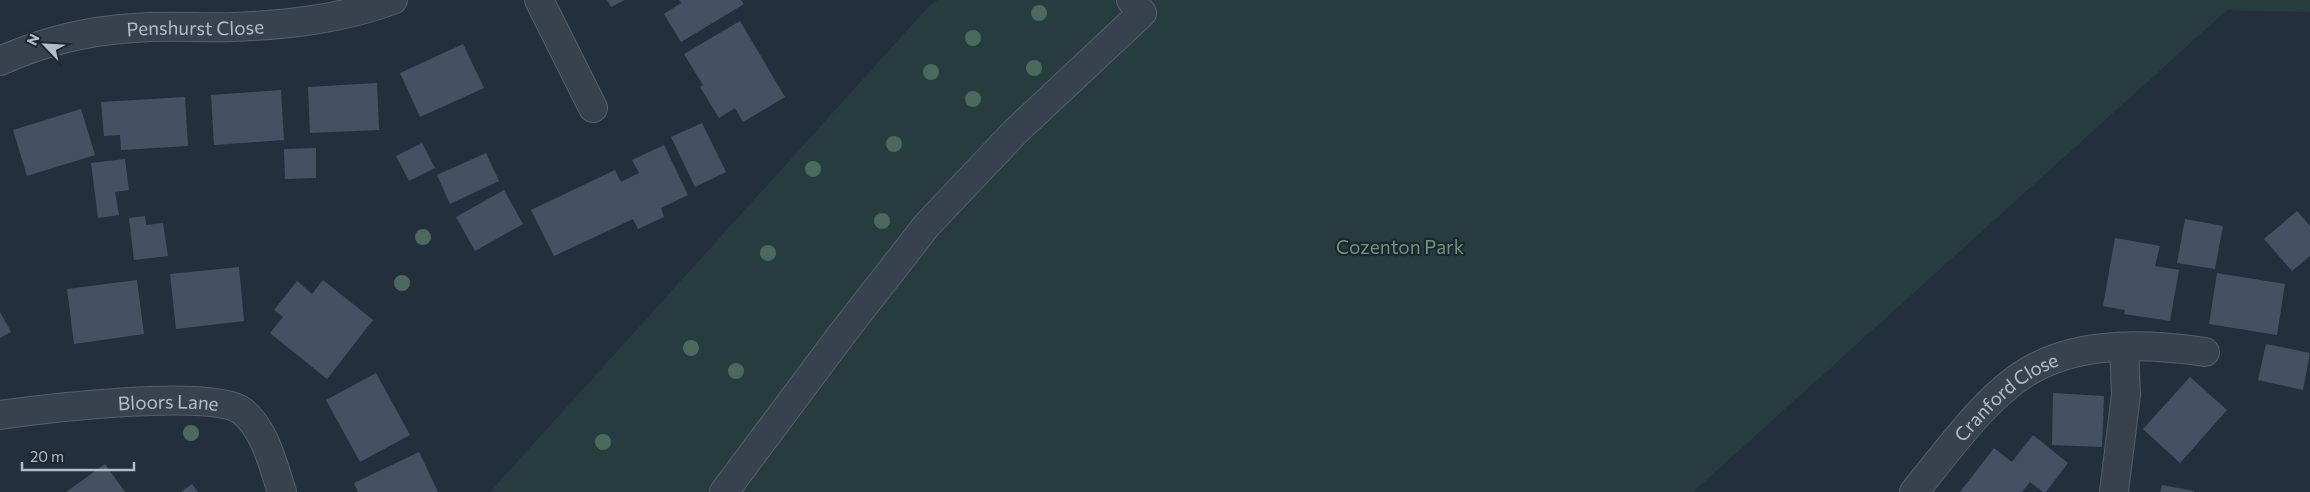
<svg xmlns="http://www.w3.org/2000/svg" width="2310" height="492" viewBox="0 0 2310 492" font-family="Commissioner,sans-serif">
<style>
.green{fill:#263c3f}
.building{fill:#455162}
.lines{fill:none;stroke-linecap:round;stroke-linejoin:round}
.minor-casing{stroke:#565f6c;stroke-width:30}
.minor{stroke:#38414e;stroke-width:28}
.tree{fill:#4b6a5d}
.labels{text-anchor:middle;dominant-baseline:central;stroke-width:4.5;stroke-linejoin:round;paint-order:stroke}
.street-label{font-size:19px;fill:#b4bcc9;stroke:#1d2633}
.park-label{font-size:19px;fill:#6b9a76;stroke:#1d2633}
</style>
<rect width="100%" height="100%" fill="#242f3e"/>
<path class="green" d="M938 0H2310V12L2227 10 1693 492H490L929 6Z"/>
<g class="building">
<path d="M607 0H625L611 7Z"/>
<path d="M679 0H741L744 4 681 42 664 14 681 3Z"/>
<path d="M740 21 785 97 743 122 735 108 719 118 700 87 703 85 684 54Z"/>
<path d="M463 44 484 88 420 117 400 73Z"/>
<path d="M377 83 379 130 310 133 308 87Z"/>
<path d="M281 90 284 140 214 145 211 95Z"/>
<path d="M185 97 188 146 121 150 120 135 104 136 101 102Z"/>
<path d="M81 109 95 155 27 176 13 130Z"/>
<path d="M702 123 726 172 695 187 671 137Z"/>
<path d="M422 143 435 168 409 181 396 156Z"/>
<path d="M664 145 688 195 661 208 664 217 638 229 633 219 554 256 531 210 615 170 621 182 639 173 632 160Z"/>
<path d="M316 148V178L285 179 284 149Z"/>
<path d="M486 153 499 181 450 204 437 175Z"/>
<path d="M125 159 129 190 115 192 119 215 98 218 91 163Z"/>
<path d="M504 190 523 224 475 251 456 217Z"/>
<path d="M2297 211 2310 226V256L2292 271 2264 239Z"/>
<path d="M145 216 146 225 163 223 168 256 134 260 129 218Z"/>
<path d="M2185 219 2223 226 2215 269 2177 263Z"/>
<path d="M2115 238 2160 246 2155 266 2179 270 2170 321 2124 314 2125 310 2103 306Z"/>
<path d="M239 267 244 321 176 329 170 274Z"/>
<path d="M2217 273 2285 284 2277 335 2209 324Z"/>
<path d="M137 280 144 334 74 344 67 289Z"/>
<path d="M323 280 373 320 327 379 270 333 283 317 274 310 297 281 312 294Z"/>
<path d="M0 312 11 332 0 338Z"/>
<path d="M2266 344 2310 353 2303 390 2258 380Z"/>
<path d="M376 373 410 435 360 462 326 400Z"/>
<path d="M2190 377 2227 410 2180 463 2143 429Z"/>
<path d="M2053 393 2104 396 2102 447 2052 445Z"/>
<path d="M2033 435 2068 463 2046 492H2043L2030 482 2022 492H1960L1994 448 2012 462Z"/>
<path d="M419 452 438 492H358L354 483Z"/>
<path d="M105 464 125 492H66Z"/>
<path d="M192 484 198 492H181Z"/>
<path d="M2162 485 2194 491V492H2160Z"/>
</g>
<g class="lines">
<g class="minor-casing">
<g id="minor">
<path d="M539 0 593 108"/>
<path id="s1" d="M0 61C42 42 87 31 133 28 166 25 199 28 232 27 287 25 341 19 393 0"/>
<path id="s2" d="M0 415C42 409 213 388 242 411 265 429 273 465 282 492"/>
<path d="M724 492 842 334 927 225 1016 131 1142 13 1131 0"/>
<path id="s3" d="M1914 492C1947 452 1990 390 2036 367 2086 341 2150 344 2205 352"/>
<path d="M2114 492 2126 395 2124 347"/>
</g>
</g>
<use href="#minor" class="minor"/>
</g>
<g class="tree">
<circle cx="1039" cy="13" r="8"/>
<circle cx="973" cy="38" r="8"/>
<circle cx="1034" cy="68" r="8"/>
<circle cx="931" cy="72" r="8"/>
<circle cx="973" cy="99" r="8"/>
<circle cx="894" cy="144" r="8"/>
<circle cx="813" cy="169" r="8"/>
<circle cx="882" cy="221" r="8"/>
<circle cx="423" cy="237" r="8"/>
<circle cx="768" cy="253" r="8"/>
<circle cx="402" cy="283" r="8"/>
<circle cx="691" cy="348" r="8"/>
<circle cx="736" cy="371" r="8"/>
<circle cx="191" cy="433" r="8"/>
<circle cx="603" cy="442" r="8"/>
</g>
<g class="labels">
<g class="street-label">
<text stroke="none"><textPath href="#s1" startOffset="200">Penshurst Close</textPath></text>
<text stroke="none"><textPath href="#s3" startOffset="134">Cranford Close</textPath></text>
<text stroke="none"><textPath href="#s2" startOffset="169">Bloors Lane</textPath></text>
</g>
<g class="park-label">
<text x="1400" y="246">Cozenton Park</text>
</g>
</g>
<g transform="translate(45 45) rotate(295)" stroke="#1d2633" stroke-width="4" paint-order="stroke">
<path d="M0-4L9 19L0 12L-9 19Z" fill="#b4bcc9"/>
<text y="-8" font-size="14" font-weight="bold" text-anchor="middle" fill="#b4bcc9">N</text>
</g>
<path d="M22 462v8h112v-8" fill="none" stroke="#b4bcc9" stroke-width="2.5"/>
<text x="30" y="462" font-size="15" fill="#b4bcc9" stroke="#1d2633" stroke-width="4" paint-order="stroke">20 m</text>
</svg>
